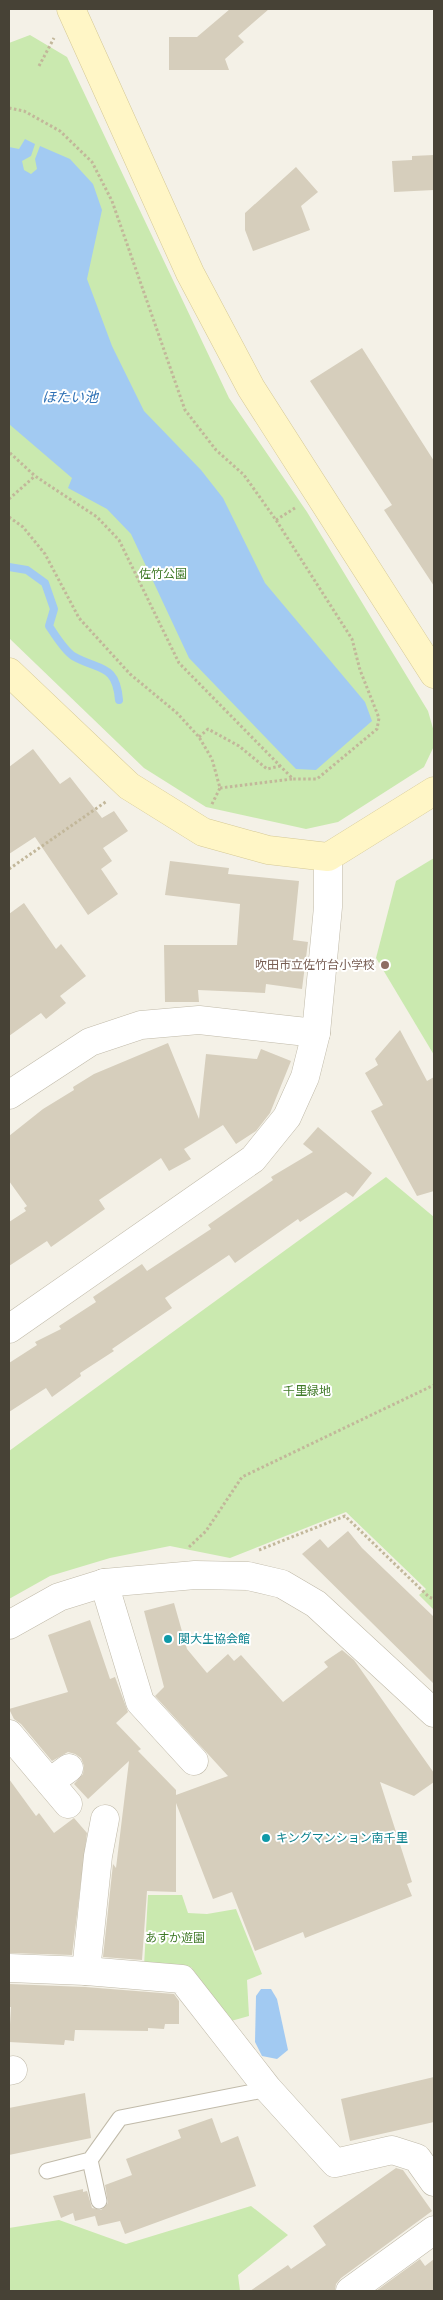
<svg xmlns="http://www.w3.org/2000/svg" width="443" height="2300" viewBox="0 0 443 2300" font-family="Figtree,'Noto Sans JP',sans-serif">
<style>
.green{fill:#cae9af}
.water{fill:#a2caf2}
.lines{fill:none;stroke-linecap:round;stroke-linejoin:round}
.stream{stroke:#a2caf2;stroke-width:8}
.building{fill:#d6cebc}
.lane-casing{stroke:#c0baa9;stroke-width:17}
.street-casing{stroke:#c0baa9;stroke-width:29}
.secondary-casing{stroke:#d5c996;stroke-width:29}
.path{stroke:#c2b79a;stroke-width:3;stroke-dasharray:2.5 2.5;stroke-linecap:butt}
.lane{stroke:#fff;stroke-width:15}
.street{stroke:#fff;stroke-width:28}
.secondary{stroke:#fff6c6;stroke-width:28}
.education-dot{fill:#8d6e63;stroke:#fff;stroke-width:2}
.culture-dot{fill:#0f9aa8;stroke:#fff;stroke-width:2}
.labels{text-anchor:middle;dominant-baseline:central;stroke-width:4;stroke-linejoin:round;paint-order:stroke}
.park-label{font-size:12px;fill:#407a28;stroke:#fff}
.education-label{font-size:12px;fill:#785e54;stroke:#fff;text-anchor:end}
.culture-label{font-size:12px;fill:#0d838f;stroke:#fff;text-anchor:start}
.water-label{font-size:14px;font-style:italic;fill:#2d70b5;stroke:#fff}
</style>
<rect width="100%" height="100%" fill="#f4f1e7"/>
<g class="green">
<path d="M30 35 67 57 229 398 307 512 428 711 434 732V746L424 767 338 822 306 829 206 807 144 768 9 638V43Z"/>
<path d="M434 858V1055L376 958 396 881Z"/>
<path d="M386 1177 434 1217V1610L419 1595 426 1589 346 1512 230 1558 170 1546 110 1558 50 1576 9 1599V1451Z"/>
<path d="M148 1895H182L188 1913 207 1914 236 1909 262 1974 247 1980 249 2016 231 2021 191 1967 144 1966Z"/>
<path d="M251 2206 288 2235 238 2275 240 2291H9V2228L59 2220 126 2244Z"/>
</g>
<g class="water">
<path d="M25 139 35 144 31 156 22 161 24 170 31 174 37 169 35 159 40 146 70 159 93 184 102 210 87 279 112 346 144 411 201 470 223 498 265 583 365 702 372 721 316 770 296 769 189 658 131 534 107 509 68 488 72 478 9 424V147L19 149Z"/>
<path d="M261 1989H271L277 1999 288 2050 277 2059 262 2056 255 2042 256 1996Z"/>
</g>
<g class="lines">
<path class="stream" d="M9 567 27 570 45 583 54 609 49 626C55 635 64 650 73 656 99 671 116 663 119 700"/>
</g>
<g class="building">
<path d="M230 9H269L238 36 244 42 225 59 229 70H169V37H197Z"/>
<path d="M434 155V190L394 192 392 161 412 160V156Z"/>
<path d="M296 167 318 192 301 206 310 230 253 251 245 230V213Z"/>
<path d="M362 348 434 461V586L384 510 392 505 310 381Z"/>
<path d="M33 749 60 784 70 777 102 818 114 811 128 831 103 848 112 861 101 869 118 894 88 915 35 837 9 854V767Z"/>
<path d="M170 861 229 868 228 874 299 881 293 940 308 942 302 989 266 984 265 993 198 990 199 1002H165L164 945H237L240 904 165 895Z"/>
<path d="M24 903 56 949 61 944 86 976 60 996 66 1003 46 1019 41 1013 9 1036V914Z"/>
<path d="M400 1030 427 1081 434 1077V1191L417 1196 371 1111 383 1105 365 1073 378 1065 375 1059Z"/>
<path d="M168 1043 199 1119 206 1054 257 1059 261 1049 291 1061 270 1113 256 1131 236 1144 223 1125 184 1149 191 1159 169 1171 161 1158 99 1200 105 1209 51 1247 47 1241 9 1266V1222L26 1211 24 1208 27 1206 9 1181V1136L43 1109 74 1090 73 1087 94 1074Z"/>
<path d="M318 1127 372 1173 353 1197 346 1192 300 1222 298 1219 235 1263 229 1255 165 1298 172 1308 112 1349 114 1351 80 1373 81 1376 52 1397 46 1388 9 1412V1363L37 1345 35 1342 61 1329 59 1326 96 1302 93 1297 142 1264 147 1271 211 1229 208 1225 273 1180 271 1177 313 1152 303 1144Z"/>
<path d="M348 1531 362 1548 434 1617V1684L302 1554 320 1539 328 1548Z"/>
<path d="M174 1603 187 1649 207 1673 228 1654 234 1661 241 1655 283 1702 328 1667 324 1662 342 1650 354 1660 434 1773V1782L414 1796 380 1782 412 1882 407 1884 412 1896 305 1938 303 1932 255 1951 232 1892 213 1899 176 1803V1892L147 1891 142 1960 103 1957 113 1864 116 1868 129 1761 88 1799 74 1784 83 1774 84 1766 81 1758 75 1754 68 1752 52 1761 21 1724 14 1719 9 1709 68 1692 48 1635 90 1620 110 1679 115 1677 128 1712 116 1723 141 1749 138 1751 176 1790V1795L228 1776 155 1696 164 1687 144 1611Z"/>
<path d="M9 1779 36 1816 39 1813 54 1833 74 1818 87 1833 72 1955 9 1953Z"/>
<path d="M9 1984 85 1987 174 1994 179 2001V2024H165L164 2029 148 2028V2031L75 2030 74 2041 65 2040 64 2045 9 2042 11 2007H9Z"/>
<path d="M434 2077V2122L350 2141 341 2099Z"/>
<path d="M85 2093 91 2138 9 2155V2108Z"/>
<path d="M212 2118 221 2143 238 2136 256 2186 125 2234 120 2221 98 2226 95 2216 75 2221 73 2213 61 2218 53 2196 83 2189V2192L87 2191 92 2208 101 2210 108 2203 105 2185 132 2175 126 2159 181 2138 178 2130Z"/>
<path d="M396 2168 403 2170 432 2211 341 2278 336 2284 335 2291H250L288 2265 291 2269 326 2245 313 2226Z"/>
<path d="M420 2259 425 2266 434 2259V2291H376Z"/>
</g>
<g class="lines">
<g class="lane-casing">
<g id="lane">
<path d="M90 2160 99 2201"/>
<path d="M47 2171 90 2160 120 2118 268 2089"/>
</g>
</g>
<g class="street-casing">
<g id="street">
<path d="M9 1095 90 1042 141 1025 199 1020 316 1033"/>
<path d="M9 1329 253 1159 287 1117 305 1077 316 1033 328 907V857"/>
<path d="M104 1583 140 1702 194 1761"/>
<path d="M9 1625 59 1597 104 1583 195 1575 248 1576 282 1584 316 1604 434 1713"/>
<path d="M9 1734 68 1804"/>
<path d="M50 1782 69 1768"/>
<path d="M9 1968 86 1971 182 1979 268 2089 335 2163 392 2150 417 2158 434 2182"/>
<path d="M86 1971 98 1856 105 1819"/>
<path d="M9 2071 13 2070"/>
<path d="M350 2291 434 2230"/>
</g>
</g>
<g class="secondary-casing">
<g id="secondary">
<path d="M71 9 190 273 251 388 434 674"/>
<path d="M9 672 129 786 203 832 268 850 328 857 434 791"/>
</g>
</g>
<g class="path">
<path d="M39 66 54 38"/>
<path d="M9 108 24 111 60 131 92 162 112 201 185 410 216 450 244 475 276 520 352 639 360 670 379 718 377 729 317 779H293L179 663 119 540 97 517 35 476 9 452"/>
<path d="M9 499 35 476"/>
<path d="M9 517 23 527 45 554 79 618 130 674 177 713 199 737 212 759 220 788 211 806"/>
<path d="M276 520 295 508"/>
<path d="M199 737 208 729 239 746 267 769 280 766"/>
<path d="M220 788 292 779"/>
<path d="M9 869 107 801"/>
<path d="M189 1547 206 1531 242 1477 434 1385"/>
<path d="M259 1550 345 1516 429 1597 434 1599"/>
</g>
<use href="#lane" class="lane"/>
<use href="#street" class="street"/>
<use href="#secondary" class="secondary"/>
</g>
<circle class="education-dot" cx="385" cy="965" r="5"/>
<g class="culture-dot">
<circle cx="168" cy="1639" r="5"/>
<circle cx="266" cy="1838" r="5"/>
</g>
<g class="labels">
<g class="park-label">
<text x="163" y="574">佐竹公園</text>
<text x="307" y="1391">千里緑地</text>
<text x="175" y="1938">あすか遊園</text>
</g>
<g class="education-label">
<text x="375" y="965">吹田市立佐竹台小学校</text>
</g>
<g class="culture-label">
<text x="178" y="1639">関大生協会館</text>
<text x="276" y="1838">キングマンション南千里</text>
</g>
<g class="water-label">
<text x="70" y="397">ほたい池</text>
</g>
</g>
<rect width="443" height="2300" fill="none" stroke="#474236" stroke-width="20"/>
</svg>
